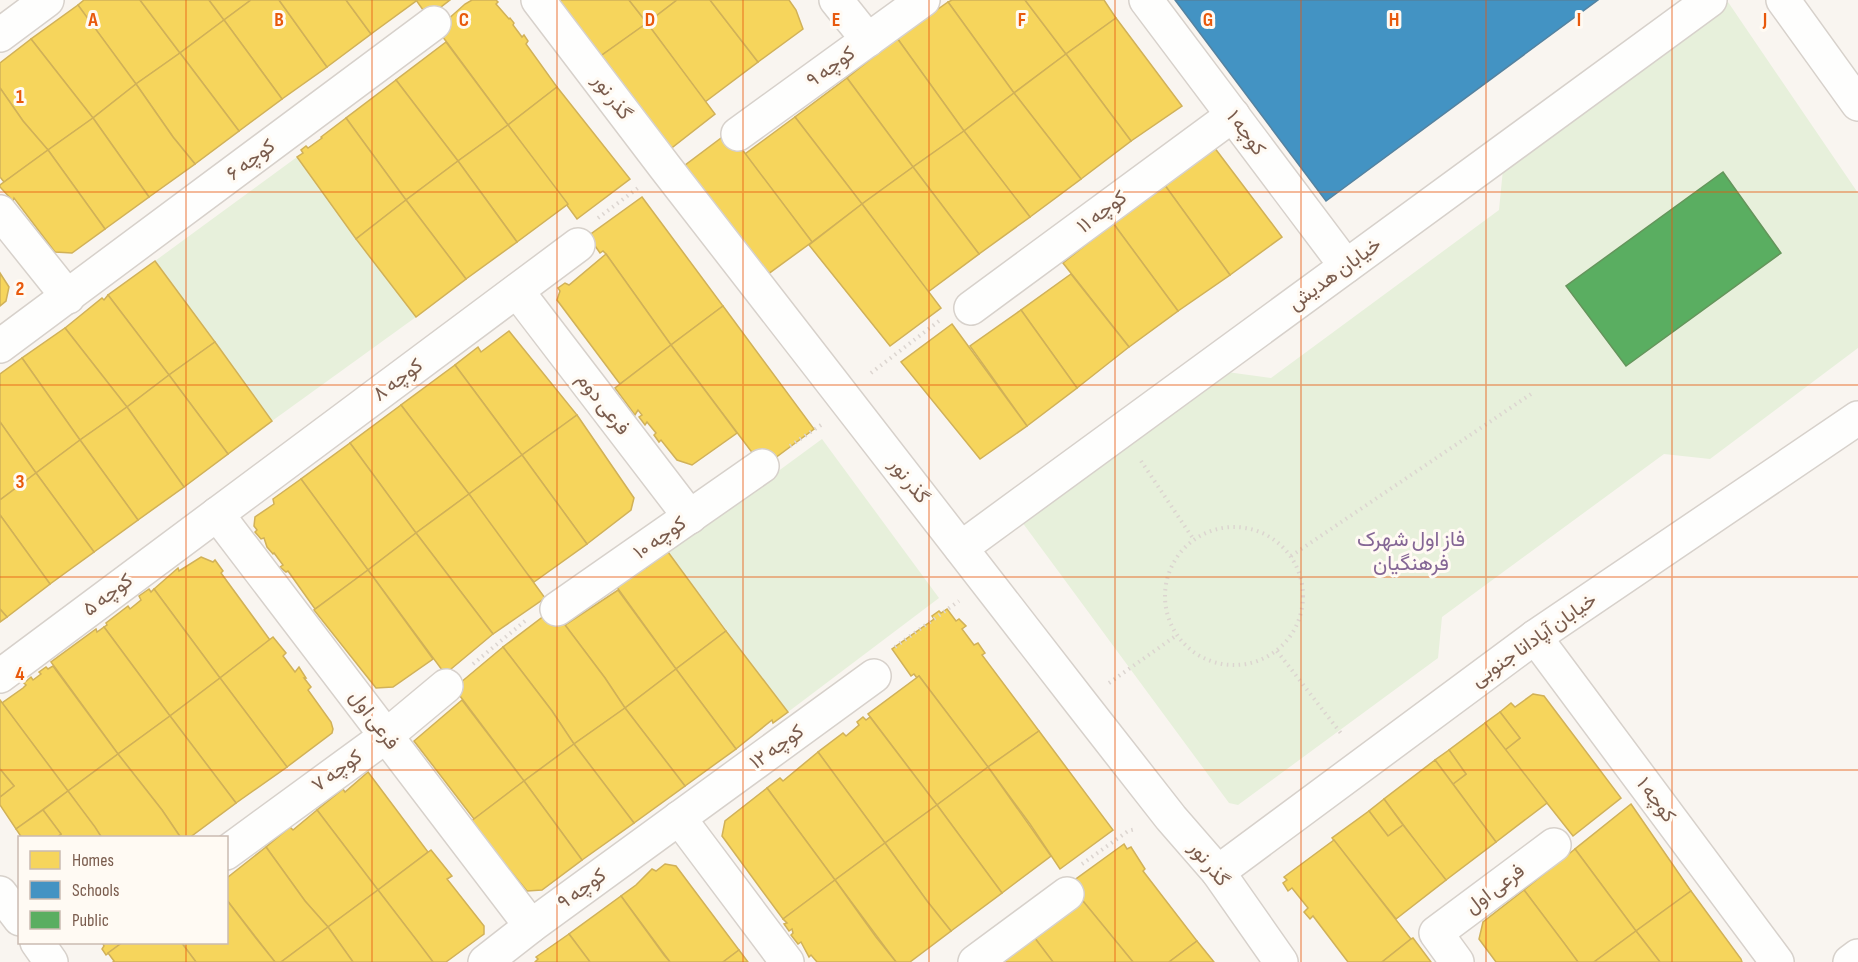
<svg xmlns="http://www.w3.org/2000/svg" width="1858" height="962" viewBox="0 0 1858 962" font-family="'Sofia Sans Condensed',Vazirmatn,sans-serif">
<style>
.green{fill:#e7f0db;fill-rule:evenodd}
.homes{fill:#f6d55c;stroke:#d1b158;stroke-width:1.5}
.schools{fill:#4393c3;stroke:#5482a0;stroke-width:1.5}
.public{fill:#5aae61;stroke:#64955b;stroke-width:1.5}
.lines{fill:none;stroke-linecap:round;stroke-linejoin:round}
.minor-casing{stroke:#d7d1cb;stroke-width:36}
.path{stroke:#dcd5d0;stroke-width:4;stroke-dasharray:1.5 4.5;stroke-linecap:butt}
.minor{stroke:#fefefd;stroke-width:33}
.grid{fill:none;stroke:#e8590c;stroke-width:1.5;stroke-opacity:0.55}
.labels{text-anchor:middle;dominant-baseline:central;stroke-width:6;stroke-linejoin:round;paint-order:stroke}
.street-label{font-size:20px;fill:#7a5c4d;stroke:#fffaf3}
.neighbourhood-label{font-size:21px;fill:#846695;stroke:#fffaf3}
.grid-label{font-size:20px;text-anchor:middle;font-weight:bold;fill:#e8590c;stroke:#fffaf3;stroke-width:6;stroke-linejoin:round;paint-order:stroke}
</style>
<rect width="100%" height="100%" fill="#f9f5f0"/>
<g class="green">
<path d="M1728 2 1858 193V348L1710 459 1664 454 1442 617 1438 658 1238 805 1229 803 1022 522 1227 372 1271 378 1499 210 1503 169ZM1723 172 1781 253 1626 366 1566 285Z"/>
<path d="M297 157 356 239 416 317 272 421 155 261Z"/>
<path d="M822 439 939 598 788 712 668 552Z"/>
</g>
<g class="homes">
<path d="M84 0H140L180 53 136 84 79 7 78 5Z"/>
<path d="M140 0H209L224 20 180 53Z"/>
<path d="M209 0H251L224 20Z"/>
<path d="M251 0H279L327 67 282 99 224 20Z"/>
<path d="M279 0H346L371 34 327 67Z"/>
<path d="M346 0H416V1L371 34Z"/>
<path d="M416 0H450L428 17Z"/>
<path d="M472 0H496L498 2 496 4 509 19 510 18 514 23 513 25 522 37 524 35 528 41 526 44 557 87 508 125 437 29 465 4Z"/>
<path d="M552 0H629L647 23 595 60Z"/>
<path d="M629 0H677L647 23Z"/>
<path d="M677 0H710L758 62 705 102 647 23Z"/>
<path d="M710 0H789L796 10 803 29 758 62Z"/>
<path d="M952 0H1025L1066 54 1014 93 948 2Z"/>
<path d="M1025 0H1104L1116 18 1066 54Z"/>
<path d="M948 2 1014 93 964 131 897 38Z"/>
<path d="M78 5 136 84 93 118 31 39Z"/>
<path d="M1116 18 1182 106 1131 141 1066 54Z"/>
<path d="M224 20 282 99 239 131 180 53Z"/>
<path d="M647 23 715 114 664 154 595 60Z"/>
<path d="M897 38 964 131 913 167 847 78Z"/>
<path d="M31 39 93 118 48 150 23 121 0 88V63Z"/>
<path d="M446 42 508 125 458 161 396 80Z"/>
<path d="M180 53 239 131 195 164 173 137 136 84Z"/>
<path d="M1066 54 1131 141 1081 179 1014 93Z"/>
<path d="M847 78 913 167 862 204 795 117Z"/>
<path d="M396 80 458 161 406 200 346 118Z"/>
<path d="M136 84 173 137 195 164 149 197 93 118Z"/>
<path d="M557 87 630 179 577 219 508 125Z"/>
<path d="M0 88 23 121 48 150 4 182 0 177Z"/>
<path d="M1014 93 1081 179 1030 217 964 131Z"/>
<path d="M795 117 862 204 812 242 745 154Z"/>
<path d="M93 118 149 197 105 229 48 150Z"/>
<path d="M346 118 406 200 356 239 297 157 303 153 301 150 306 146 308 148 322 138 321 137Z"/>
<path d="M508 125 568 204 517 242 458 161Z"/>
<path d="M964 131 1030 217 979 254 913 167Z"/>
<path d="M729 132 812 242 760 280 676 172Z"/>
<path d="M1214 147 1282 237 1230 275 1164 184Z"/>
<path d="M48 150 105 229 72 253 55 252 14 198 13 201 0 187V185Z"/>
<path d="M458 161 517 242 466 279 406 200Z"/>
<path d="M913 167 979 254 928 292 862 204Z"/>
<path d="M1164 184 1230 275 1178 311 1113 223 1138 206 1137 205Z"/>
<path d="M642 197 723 306 671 345 606 254 603 251 600 253 588 236Z"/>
<path d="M406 200 466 279 416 317 356 239Z"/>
<path d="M862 204 941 308 890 346 809 245Z"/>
<path d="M1113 223 1178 311 1129 347 1063 263Z"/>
<path d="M606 254 671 345 620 384 557 300 560 291 558 288 565 283 569 285Z"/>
<path d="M155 261 215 342 169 375 108 295Z"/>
<path d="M0 273 9 287 6 301 0 306Z"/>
<path d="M1071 274 1129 347 1077 388 1021 310Z"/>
<path d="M108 295 169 375 127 407 65 328 102 298 104 300Z"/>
<path d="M723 306 814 429 763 467 671 345Z"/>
<path d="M1021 310 1077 388 1027 426 970 346Z"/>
<path d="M952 324 1027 426 980 459 901 362Z"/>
<path d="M65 328 127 407 80 440 22 358Z"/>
<path d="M509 331 577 415 522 455 455 365 478 347 481 352Z"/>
<path d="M215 342 272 421 228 454 169 375Z"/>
<path d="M671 345 737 433 692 465 677 460 661 440 659 442 654 435 656 433 647 422 645 425 639 417 642 415 638 410 635 415 615 388Z"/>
<path d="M22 358 80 440 36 473 0 422V374Z"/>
<path d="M455 365 522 455 469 494 401 405Z"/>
<path d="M169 375 228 454 184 487 127 407Z"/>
<path d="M401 405 469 494 416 533 350 443Z"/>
<path d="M127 407 184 487 138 520 80 440Z"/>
<path d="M577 415 634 498 631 510 587 544 522 455Z"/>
<path d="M0 422 36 473 0 500Z"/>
<path d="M80 440 138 520 94 552 36 473Z"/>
<path d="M350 443 416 533 368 570 301 479Z"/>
<path d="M522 455 587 544 534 582 513 557 469 494Z"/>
<path d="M36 473 94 552 50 584 0 515V500Z"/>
<path d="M301 479 368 570 315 609 288 571 286 572 280 567 283 565 274 553 273 554 267 547 264 538 261 539 255 532 257 530 254 526 255 517 274 504 273 499Z"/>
<path d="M469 494 545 598 493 634 416 533Z"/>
<path d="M0 515 50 584 7 617 0 609Z"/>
<path d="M416 533 493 634 445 674 368 570Z"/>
<path d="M668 552 726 631 676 669 616 586 643 565 646 568 655 561 653 558 660 553 662 556Z"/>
<path d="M201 557 213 562 215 560 223 571 221 573 270 640 220 678 154 589 178 568 179 571Z"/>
<path d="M368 570 433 659 393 687 376 688 314 610Z"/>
<path d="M149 589 151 592 154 589 220 678 170 716 104 627 107 625 106 623 128 606 130 609 141 600 139 596Z"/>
<path d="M618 590 676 669 625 708 605 678 565 625Z"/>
<path d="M0 609 7 617 0 622Z"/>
<path d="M553 609 605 678 625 708 574 744 552 711 503 647Z"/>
<path d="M947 609 956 621 959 619 966 626 962 629 974 645 978 643 985 653 982 655 1039 731 988 767 919 676 917 678 914 674 911 676 892 649 934 619 932 616 939 611 941 613Z"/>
<path d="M104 627 170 716 118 754 51 662 96 629 97 632Z"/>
<path d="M726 631 788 712 773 723 772 720 736 749 676 669Z"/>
<path d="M273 637 286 653 283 656 295 672 299 667 306 678H304L311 687 308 690 331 722 333 729 332 733 287 767 220 678Z"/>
<path d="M503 647 552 711 574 744 524 781 454 688Z"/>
<path d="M53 666 118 754 68 791 2 703 23 688 26 685 24 683 31 677 33 680 41 674 39 672 46 667 48 669Z"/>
<path d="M676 669 736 749 685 786 625 708Z"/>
<path d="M919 676 988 767 937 805 868 714Z"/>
<path d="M220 678 287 767 236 803 170 716Z"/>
<path d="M1533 694 1544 696 1621 798 1573 836 1505 750 1520 738 1500 712 1511 703 1515 707Z"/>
<path d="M0 700 68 791 16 829 0 805V797L14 786 0 769Z"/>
<path d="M462 700 524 781 474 819 414 741Z"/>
<path d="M625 708 685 786 634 823 574 744Z"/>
<path d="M1500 712 1520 738 1505 750 1485 723Z"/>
<path d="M170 716 236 803 189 838H181L162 810 118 754Z"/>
<path d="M863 717 866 720 870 717 937 805 885 843 818 752 843 733 846 736 859 725 857 722Z"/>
<path d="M1485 723 1547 803 1496 842 1453 784 1466 774 1449 750Z"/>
<path d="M1039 731 1113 830 1060 869 1030 824 988 767Z"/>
<path d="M574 744 634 823 582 860 524 781Z"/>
<path d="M1449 750 1466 774 1453 784 1435 760Z"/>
<path d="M818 752 885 843 835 880 767 788 780 778 783 781Z"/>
<path d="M118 754 162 810 181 838H102L68 791Z"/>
<path d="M1435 760 1496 842 1446 880 1425 854 1384 799Z"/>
<path d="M988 767 1051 856 1002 893 937 805Z"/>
<path d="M0 769 14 786 0 797Z"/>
<path d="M368 772 428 852 378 890 317 810 343 789 345 792Z"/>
<path d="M524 781 582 860 542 890 527 891 470 822Z"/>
<path d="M767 788 835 880 783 919 722 836 725 821Z"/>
<path d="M68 791 95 827 102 838H56L61 834 43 810Z"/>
<path d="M1384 799 1403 825 1388 836 1369 811Z"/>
<path d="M1631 804 1691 891 1636 931 1575 849Z"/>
<path d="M937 805 1002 893 951 931 927 901 885 843Z"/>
<path d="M43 810 61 834 56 838H22L16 829Z"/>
<path d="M317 810 378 890 328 927 305 901 266 847 290 827 293 830Z"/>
<path d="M1369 811 1388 836 1403 825 1446 880 1396 919 1332 838Z"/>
<path d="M1334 840 1411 939 1382 962H1348L1313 916 1310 919 1304 912 1308 908 1292 888 1288 891 1283 883 1287 880 1284 877Z"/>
<path d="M885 843 927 901 951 931 910 962H896L835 880Z"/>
<path d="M1124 844 1127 849 1131 847 1145 869 1143 871 1197 941 1169 962H1133L1069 884Z"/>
<path d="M266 847 305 901 328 927 281 962H275L226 899V875L228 877Z"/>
<path d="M1575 849 1636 931 1594 962H1578L1524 890Z"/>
<path d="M431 850 452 876 447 879 484 926V934L480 937 446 962H433L378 890Z"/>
<path d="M665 864 676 866 739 950 723 962H670L621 896 636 885 652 869 656 871Z"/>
<path d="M835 880 876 937 896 962H817L811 955 809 957 801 942 798 944 791 935 793 933 792 929 789 931 784 924 787 923 783 919Z"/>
<path d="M378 890 418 942 433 962H353L328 927Z"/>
<path d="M1524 890 1564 943 1578 962H1496L1479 939 1483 922Z"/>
<path d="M1691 891 1741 959 1742 962H1660L1636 931Z"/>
<path d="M621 896 664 955 670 962H590L569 934Z"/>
<path d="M226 899 255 937 275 962H196L181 942H226Z"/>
<path d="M1078 901 1080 904 1083 901 1133 962H1053L1034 937Z"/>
<path d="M328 927 353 962H281Z"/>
<path d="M1636 931 1660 962H1594Z"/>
<path d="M569 934 590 962H535L538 959 536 957Z"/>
<path d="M1034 937 1053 962H997Z"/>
<path d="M1413 938 1431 962H1382L1411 939Z"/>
<path d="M1197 941 1214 962H1169Z"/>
<path d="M102 942H123L106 955 102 949 104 946Z"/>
<path d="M123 942H181L196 962H113L114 961 108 953Z"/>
<path d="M739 950 748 962H723Z"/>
</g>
<path class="schools" d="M1175 0H1598L1326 201Z"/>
<path class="public" d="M1723 172 1781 253 1626 366 1566 286Z"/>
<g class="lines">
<g class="minor-casing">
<g id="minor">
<path d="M538 0 665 167 1081 703 1171 818 1218 872 1281 962"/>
<path d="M836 0 868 40"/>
<path d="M1146 0 1346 266"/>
<path d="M1783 0 1858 104"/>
<path d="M0 35 47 0"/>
<path d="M738 134 923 0"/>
<path d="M0 212 68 297"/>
<path d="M517 291 690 517"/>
<path d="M971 308 1233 115"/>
<path d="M0 346 434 23"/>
<path d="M217 514 531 926"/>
<path d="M961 548 1710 0"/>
<path d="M557 609 762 466"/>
<path d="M1535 637 1777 962"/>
<path d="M0 676 578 245"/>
<path d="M679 818 787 962"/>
<path d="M226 853 386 736 446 686"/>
<path d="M1218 872 1535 637 1858 418"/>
<path d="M0 893 20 919"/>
<path d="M37 942 51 962"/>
<path d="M485 962 531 926 874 676"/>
<path d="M975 962 1067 894"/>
<path d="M1457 962 1436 933 1554 845"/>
<path d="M1850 962 1858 956"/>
</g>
</g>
<g class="path">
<path d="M598 218 638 188"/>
<path d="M871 373 939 321"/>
<path d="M790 446 821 425"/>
<path d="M1141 461 1194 540"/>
<circle cx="1234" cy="596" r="69"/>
<path d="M1291 556 1534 392"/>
<path d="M895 647 959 601"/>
<path d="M1277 651 1343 736"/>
<path d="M473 664 525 621"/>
<path d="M1109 683 1177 635"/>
<path d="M1082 864 1128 831 1136 829"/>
</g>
<use href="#minor" class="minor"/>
</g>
<path class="grid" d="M186 0V838M372 0V962M557 0V962M743 0V962M929 0V962M1115 0V962M1301 0V962M1486 0V962M1672 0V962M0 192H1858M0 385H1858M0 577H1858M0 770H1858M186 942V962"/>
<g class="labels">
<g class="street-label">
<text transform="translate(831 67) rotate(-36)">کوچه ۹</text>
<text transform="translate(612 97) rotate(53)">گذر نور</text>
<text transform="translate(1246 133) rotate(53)">کوچه ۱</text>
<text transform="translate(251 160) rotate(-37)">کوچه ۶</text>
<text transform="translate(1102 212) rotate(-37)">کوچه ۱۱</text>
<text transform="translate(1335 274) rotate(-36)">خیابان هدیش</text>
<text transform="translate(398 380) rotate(-37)">کوچه ۸</text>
<text transform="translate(603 404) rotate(52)">فرعی دوم</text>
<text transform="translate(909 481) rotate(52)">گذر نور</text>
<text transform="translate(660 538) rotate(-35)">کوچه ۱۰</text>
<text transform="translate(108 595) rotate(-37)">کوچه ۵</text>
<text transform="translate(1534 640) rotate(-35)">خیابان آپادانا جنوبی</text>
<text transform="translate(374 720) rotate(53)">فرعی اول</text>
<text transform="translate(777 747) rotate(-36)">کوچه ۱۲</text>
<text transform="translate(337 771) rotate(-36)">کوچه ۷</text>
<text transform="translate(1656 800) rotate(53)">کوچه ۱</text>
<text transform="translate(1209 864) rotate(51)">گذر نور</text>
<text transform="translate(582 889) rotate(-36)">کوچه ۹</text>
<text transform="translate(1495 889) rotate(-37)">فرعی اول</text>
</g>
<g class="neighbourhood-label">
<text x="1411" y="539">فاز اول شهرک<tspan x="1411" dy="24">فرهنگیان</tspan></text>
</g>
</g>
<g class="grid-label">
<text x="93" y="26">A</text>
<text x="279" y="26">B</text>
<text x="464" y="26">C</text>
<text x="650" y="26">D</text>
<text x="836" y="26">E</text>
<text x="1022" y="26">F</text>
<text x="1208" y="26">G</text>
<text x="1394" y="26">H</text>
<text x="1579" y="26">I</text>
<text x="1765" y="26">J</text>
<text x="20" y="103">1</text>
<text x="20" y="295">2</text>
<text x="20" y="488">3</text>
<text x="20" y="680">4</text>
</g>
<rect x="18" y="836" width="210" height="108" fill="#fffaf3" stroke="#cabbb1" stroke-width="1.5"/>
<rect x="30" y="851" width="30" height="18" fill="#f6d55c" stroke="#cabbb1" stroke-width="1.5"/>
<text x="72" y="866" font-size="18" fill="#7a5c4d">Homes</text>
<rect x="30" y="881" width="30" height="18" fill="#4393c3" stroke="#cabbb1" stroke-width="1.5"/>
<text x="72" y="896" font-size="18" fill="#7a5c4d">Schools</text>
<rect x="30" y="911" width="30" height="18" fill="#5aae61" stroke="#cabbb1" stroke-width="1.5"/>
<text x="72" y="926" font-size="18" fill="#7a5c4d">Public</text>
</svg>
